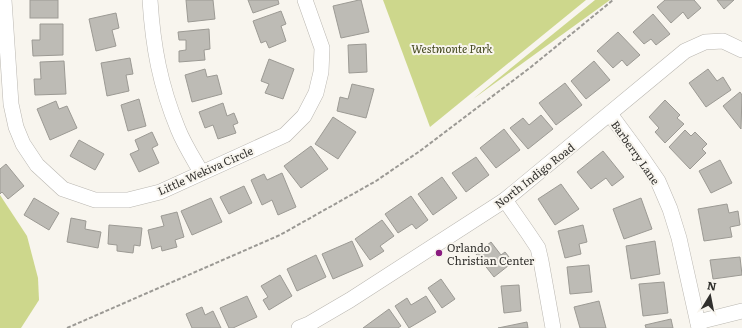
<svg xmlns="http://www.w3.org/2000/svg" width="742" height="328" viewBox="0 0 742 328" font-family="Literata,serif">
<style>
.green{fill:#cdd78c}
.building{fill:#bdbbb5;stroke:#9c9a94}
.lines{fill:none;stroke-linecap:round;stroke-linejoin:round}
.minor-casing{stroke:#bab7b1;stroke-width:16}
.path{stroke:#9b9994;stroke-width:2;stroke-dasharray:4 2;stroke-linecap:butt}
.minor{stroke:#fff;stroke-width:15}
.poi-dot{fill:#8a1b80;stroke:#f8f5ee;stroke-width:1.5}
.labels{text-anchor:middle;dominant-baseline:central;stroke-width:4;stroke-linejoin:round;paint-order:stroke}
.park-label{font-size:11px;font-style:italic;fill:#3f4419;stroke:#f8f5ee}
.street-label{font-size:11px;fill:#302f2c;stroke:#f8f5ee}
.poi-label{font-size:11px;fill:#302f2c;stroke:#f8f5ee;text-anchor:start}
</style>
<rect width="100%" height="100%" fill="#f8f5ee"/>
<g class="green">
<path d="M383 0H586L430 127Z"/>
<path d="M595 0H610L473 99Z"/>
<path d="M0 195 27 236 38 278 39 300 21 328H0Z"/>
</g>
<g class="building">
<rect x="30" y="0" width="28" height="18"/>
<path d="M186 0H213L215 19 188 22Z"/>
<path d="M248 0H278L279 4 253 13Z"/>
<path d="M359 0H361L369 32 341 38 333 6Z"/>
<path d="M665 0H694L701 8 688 19 683 12 671 23 657 7Z"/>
<path d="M717 0H734L724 9Z"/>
<path d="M281 11 286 24 281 26 286 41 269 48 266 41 261 43 253 21Z"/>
<path d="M116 13 119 28 112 30 116 46 96 51 89 19Z"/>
<path d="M653 14 670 34 656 45 651 39 644 44 633 32Z"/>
<path d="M40 24H63V55L33 56 32 40H40Z"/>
<path d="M209 29 210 49 204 50 205 60 179 62V51L186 50V40H179L178 32Z"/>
<path d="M618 32 640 55 627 66 622 60 613 68 597 51Z"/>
<path d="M366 44 367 72 349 73 348 45Z"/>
<path d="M130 58 133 74 126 75 129 91 107 96 101 63Z"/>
<path d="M269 59 294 69 283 99 265 93 269 84 261 81Z"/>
<path d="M64 61 66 94 35 95 34 79H41L40 62Z"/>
<path d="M594 61 610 80 586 99 571 81Z"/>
<path d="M205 69 207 77 217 75 222 94 192 102 185 75Z"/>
<path d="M708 69 717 81 723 77 731 90 706 107 689 83Z"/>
<path d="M565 83 582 105 556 125 539 103Z"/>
<path d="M352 84 374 89 366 118 337 111 340 97 348 99Z"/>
<path d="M740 92 742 95 741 129 723 106Z"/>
<path d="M139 99 146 126 128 131 121 105Z"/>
<path d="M665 100 680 115 677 118 684 124 665 143 655 132 659 128 649 117Z"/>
<path d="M56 101 59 109 67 106 77 128 50 140 37 109Z"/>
<path d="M223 103 227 116 234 113 238 123 233 125 236 133 218 139 213 125 205 128 199 112Z"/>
<path d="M541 115 553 129 528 149 510 128 523 118 529 125Z"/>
<path d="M333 117 356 132 338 159 315 144Z"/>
<path d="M504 129 520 150 496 168 480 148Z"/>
<path d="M685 130 691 136 695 132 707 144 702 149 706 153 690 169 669 147Z"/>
<path d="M152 132 158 145 152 148 159 163 139 172 130 154 139 150 135 140Z"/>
<path d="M79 140 104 154 95 170 70 156Z"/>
<path d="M311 146 328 169 301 188 284 166Z"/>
<path d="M603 151 624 177 612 186 606 178 591 189 577 172Z"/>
<path d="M476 157 489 175 466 192 452 173Z"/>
<path d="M720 160 732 183 711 193 699 171Z"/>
<path d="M6 164 24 186 8 199 2 192 0 194V169Z"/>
<path d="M282 173 296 207 278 215 272 200 262 205 251 180 264 174 267 180Z"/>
<path d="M442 177 457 198 433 215 418 194Z"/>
<path d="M561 184 579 209 555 225 538 199Z"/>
<path d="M244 186 252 203 229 214 220 197Z"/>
<path d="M411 196 428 220 416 229 412 224 398 233 385 214Z"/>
<path d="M34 198 59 213 49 230 24 215Z"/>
<path d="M211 198 222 222 192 235 181 211Z"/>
<path d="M641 198 652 229 624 239 613 209Z"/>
<path d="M727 204 729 213 738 211 740 225 730 227 732 237 704 241 698 209Z"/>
<path d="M177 212 184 237 175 240 177 247 162 251 161 246 152 249 148 230 164 226 161 216Z"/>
<path d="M71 218 86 221 85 229 101 232 98 248 67 242Z"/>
<path d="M382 220 394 236 380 246 384 251 370 260 355 239Z"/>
<path d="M109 225 142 228 140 246 134 245 133 253 117 251V245L108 244Z"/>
<path d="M583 225 587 242 579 244 581 254 565 258 558 231Z"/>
<path d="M352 241 363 266 333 279 322 254Z"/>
<path d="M655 241 660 274 631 279 626 246Z"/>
<path d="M491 242 501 255 505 252 513 262 494 277 476 254Z"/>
<path d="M316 255 326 277 297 291 287 269Z"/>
<path d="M740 257 742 275 713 279 710 260Z"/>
<path d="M589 265 592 292 570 294 567 267Z"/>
<path d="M280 275 292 296 269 310 263 300 268 297 261 286Z"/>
<path d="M441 279 455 299 442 308 428 288Z"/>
<path d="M664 282 668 313 643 316 639 284Z"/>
<path d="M519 285 521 311 504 313 501 286Z"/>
<path d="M247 296 257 317 233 328H229L220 308Z"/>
<path d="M426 296 436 312 409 328 395 306 407 298 411 305Z"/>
<path d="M599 301 606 328H580L574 307Z"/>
<path d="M202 307 205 315 213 311 221 328H192L186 314Z"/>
<path d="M389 309 401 326 398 328H363Z"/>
<path d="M671 319 673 328H646L645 325Z"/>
<path d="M527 322 528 328H498Z"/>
</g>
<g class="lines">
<g class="minor-casing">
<g id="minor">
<path d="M4 0 11 104 16 127 23 144 37 165 63 189 95 200H128L160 192 285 135 304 116 316 93 321 72 322 48 305 0"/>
<path d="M150 0C153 47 160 85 178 129 184 144 193 158 201 172"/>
<path d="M610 114 638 152 658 181 670 209 679 238 699 328"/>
<path d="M505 200 528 233 538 248 541 261 553 328"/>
<path d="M698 322 742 311"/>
<path d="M299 328 309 324 350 300 505 200 685 51 705 42 723 41 742 50"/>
</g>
</g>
<path class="path" d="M67 328 280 235 376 181 420 151 531 67 613 0"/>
<use href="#minor" class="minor"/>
</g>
<circle class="poi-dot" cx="439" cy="253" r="4"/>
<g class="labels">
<g class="park-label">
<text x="452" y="48">Westmonte Park</text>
</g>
<g class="street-label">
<text transform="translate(636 152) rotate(55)">Barberry Lane</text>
<text transform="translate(205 170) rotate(-24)">Little Wekiva Circle</text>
<text transform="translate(534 175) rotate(-38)">North Indigo Road</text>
</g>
<g class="poi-label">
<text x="447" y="247">Orlando<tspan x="447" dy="13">Christian Center</tspan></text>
</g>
</g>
<g transform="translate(710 296) rotate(10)" stroke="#f8f5ee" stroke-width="3" paint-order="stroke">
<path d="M0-3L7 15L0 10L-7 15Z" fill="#302f2c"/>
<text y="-6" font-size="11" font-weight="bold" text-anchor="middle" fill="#302f2c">N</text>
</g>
</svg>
